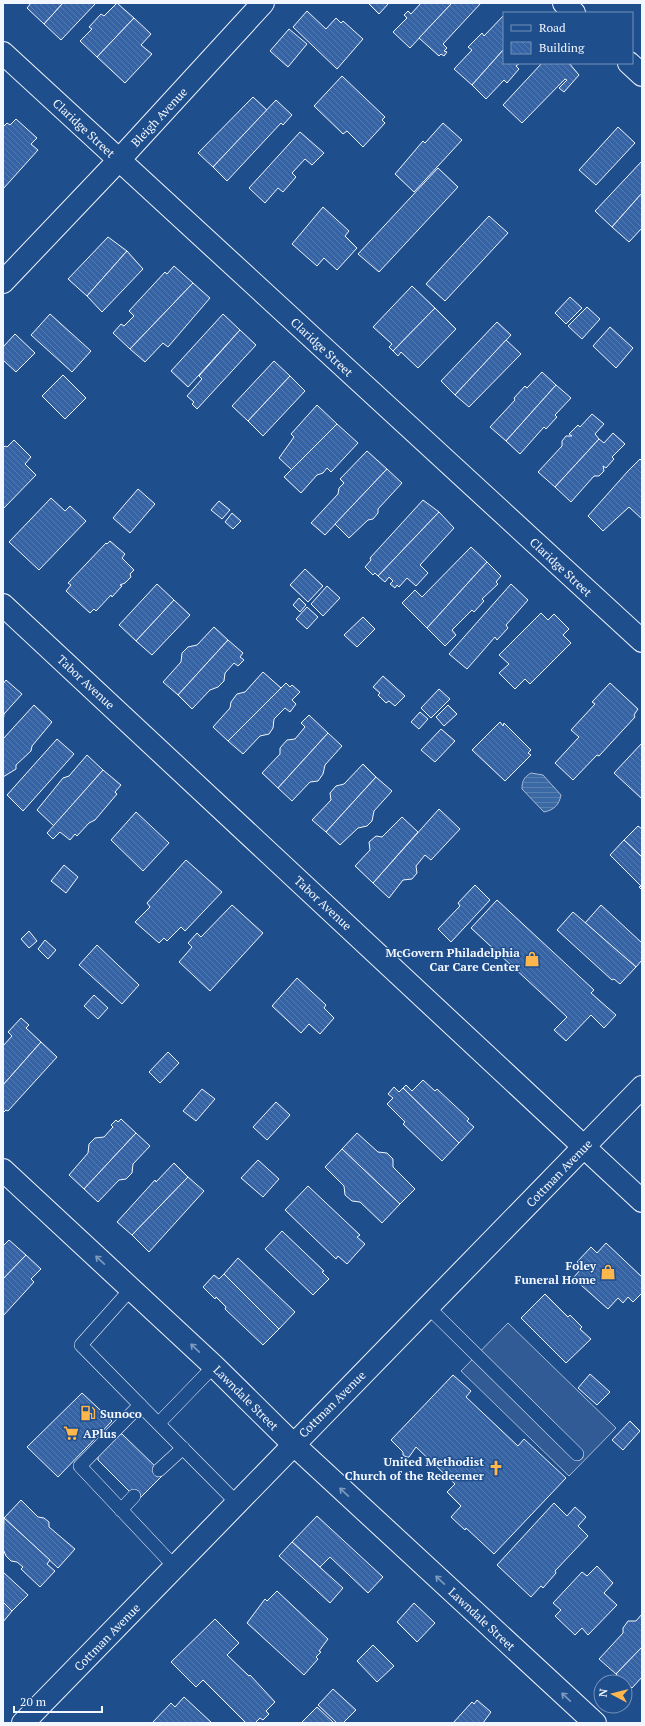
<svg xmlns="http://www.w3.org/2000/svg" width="645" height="1726" viewBox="0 0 645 1726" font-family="'PT Serif',serif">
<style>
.parking{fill:#305b95;stroke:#a8bbd7}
.water{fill:url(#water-rules);stroke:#a8bbd7}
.building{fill:url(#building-back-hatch);stroke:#f2f6ff}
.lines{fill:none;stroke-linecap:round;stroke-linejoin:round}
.service-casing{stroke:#f2f6ff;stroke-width:14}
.minor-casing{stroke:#f2f6ff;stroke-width:24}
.primary-casing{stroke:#f2f6ff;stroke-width:24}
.service{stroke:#1f4e8c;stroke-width:13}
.minor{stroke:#1f4e8c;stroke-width:22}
.primary{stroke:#1f4e8c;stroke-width:22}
.oneway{stroke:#7e9ac0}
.labels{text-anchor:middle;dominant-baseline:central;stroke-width:3;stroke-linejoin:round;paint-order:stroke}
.street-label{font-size:12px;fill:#f2f6ff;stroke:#1f4e8c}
.poi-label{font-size:12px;font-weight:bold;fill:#f2f6ff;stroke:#1f4e8c;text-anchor:end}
</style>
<defs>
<pattern id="water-rules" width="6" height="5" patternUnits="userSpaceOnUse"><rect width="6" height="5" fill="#3b69a3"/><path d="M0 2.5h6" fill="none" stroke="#587fb1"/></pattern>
<pattern id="building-back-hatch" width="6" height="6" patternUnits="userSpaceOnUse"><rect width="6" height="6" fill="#3563a3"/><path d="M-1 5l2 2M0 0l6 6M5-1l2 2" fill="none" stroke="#537ab1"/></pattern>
</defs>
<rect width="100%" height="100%" fill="#1f4e8c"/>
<path class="parking" d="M508 1323 616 1428 569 1476 461 1371Z"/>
<path class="water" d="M531 773 543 775 561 795C559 805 554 810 544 812L522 789C522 781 524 777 531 773Z"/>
<g class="building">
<path d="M31 3H63L44 24 27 8Z"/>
<path d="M63 3H96L61 40 44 24Z"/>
<path d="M117 3 134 18 97 57 80 41 92 29 89 27 101 14 104 16Z"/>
<path d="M368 3H389L379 14Z"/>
<path d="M421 3H452L410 48 393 32 407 18 404 15 408 11 411 14Z"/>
<path d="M452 3H481L443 44 447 48 444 51 447 52 444 56 441 54 439 56 419 38Z"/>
<path d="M307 11 326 29 336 18 341 23 343 21 363 39 337 69 293 27Z"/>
<path d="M504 15V49L472 85 454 69 472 50 468 47 482 33 484 36Z"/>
<path d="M134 18 151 34 141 45 152 54 125 83 97 57Z"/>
<path d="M289 29 307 44 288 67 270 51Z"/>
<path d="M504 49V63H520L516 66 519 69 507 83 504 80 486 99 472 85Z"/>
<path d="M542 63H569L579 75 564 92 559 88 567 80 565 79 522 123 503 105Z"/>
<path d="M342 76 385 117 382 120 385 123 363 147 347 131 343 134 314 106Z"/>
<path d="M253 97 267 110 213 167 198 153Z"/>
<path d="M276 100 292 115 283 125 281 123 227 181 213 167Z"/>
<path d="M16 119 37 138 31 144 38 150 3 189V127L7 123 10 125Z"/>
<path d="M443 123 462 140 414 192 395 174 423 141 425 143Z"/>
<path d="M618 127 635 143 596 185 579 170Z"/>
<path d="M300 132 324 153 312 165 305 159 292 173 296 177 283 192 278 188 265 203 249 188Z"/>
<path d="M642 161V193L612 227 595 211Z"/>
<path d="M438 168 458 187 379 272 358 254Z"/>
<path d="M642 193V228L629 242 612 227Z"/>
<path d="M323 207 349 231 345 236 357 248 337 270 324 258 317 266 292 244Z"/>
<path d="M489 216 508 233 445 301 426 284Z"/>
<path d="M108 237 127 251 87 296 68 279Z"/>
<path d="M127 251 143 269 102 312 87 296Z"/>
<path d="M174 266 193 283 130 349 113 333 121 324 124 326 134 316 129 311 165 272 167 274Z"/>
<path d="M193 283 210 298 168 347 163 343 145 362 130 349Z"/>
<path d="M412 286 435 308 393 351 389 347 392 344 373 327Z"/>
<path d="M570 297 582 308 566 324 555 313Z"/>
<path d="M587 307 600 319 582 339 568 326Z"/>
<path d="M435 308 456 329 418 368 401 352 398 356 393 351Z"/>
<path d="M50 314 91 351 72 372 31 335Z"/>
<path d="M223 314 240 330 188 387 171 371Z"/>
<path d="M497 322 511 335 455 395 441 381Z"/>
<path d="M610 327 633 348 616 368 593 346Z"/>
<path d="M240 330 256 345 197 409 192 404 194 402 187 396 202 379 199 376Z"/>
<path d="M15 334 35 353 16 372 3 360V347Z"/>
<path d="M506 340 521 354 469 407 455 395Z"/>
<path d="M274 361 290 376 248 421 232 406Z"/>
<path d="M542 372 556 385 506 441 490 427 515 400 514 398 525 386 527 388Z"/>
<path d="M63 375 86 398 65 419 42 396Z"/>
<path d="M290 376 305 391 263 436 248 421Z"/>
<path d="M556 385 571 398 555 415 557 417 546 429 544 427 520 454 506 441Z"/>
<path d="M317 405 337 424 292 470 279 458 294 437 291 434Z"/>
<path d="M592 414 604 424 595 434 599 439 555 487 538 472 562 446V441L566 436H572L569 434 578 425 580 427Z"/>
<path d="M337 424 358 443 331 472 327 468 323 473 317 475 301 493 284 477Z"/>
<path d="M613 433 625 444 612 457 614 459 606 468 603 466 604 471 599 476H594L571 502 555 487 599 439 604 443Z"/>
<path d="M14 440 31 457 25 464 36 475 3 509V448L5 446 7 447Z"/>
<path d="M367 451 387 469 325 535 311 523 338 494 339 488 344 483 340 479Z"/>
<path d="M640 459 642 461V519L629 507 603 531 588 516 628 471Z"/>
<path d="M387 469 402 483 378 509V513L373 519 368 520 349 538 335 524Z"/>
<path d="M138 489 155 504 130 533 113 518Z"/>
<path d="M51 498 65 511 70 506 86 521 39 570 9 542Z"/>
<path d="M423 500 439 512 378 576 375 573 373 575 365 567 371 560 370 558Z"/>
<path d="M219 501 230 510 222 519 211 510Z"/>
<path d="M439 512 454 528 420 565 428 573 416 586 407 578 399 587 397 585 395 588 390 584 393 581 389 577 385 582 378 576Z"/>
<path d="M232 513 241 521 233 529 225 522Z"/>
<path d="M110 541 125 554 122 558 134 570 130 574 131 577 125 583 120 585 122 586 112 597 111 595 96 611 94 609 90 613 66 591 71 585 68 583 106 543 107 544Z"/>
<path d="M471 547 487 562 427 628 402 603 415 590 422 597Z"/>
<path d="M487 562 501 576 496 582 498 584 482 599 484 601 474 612 472 610 452 630 456 635 445 646 427 628Z"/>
<path d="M305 569 323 586 308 602 290 585Z"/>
<path d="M157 584 174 600 136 641 119 625Z"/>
<path d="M511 584 528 600 506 625 508 628 497 640 495 637 467 669 449 654Z"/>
<path d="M327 586 340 598 323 616 311 604Z"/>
<path d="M299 598 306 605 300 612 293 605Z"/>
<path d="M174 600 190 615 152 655 136 641Z"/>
<path d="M307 607 318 617 307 629 296 619Z"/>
<path d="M541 613 548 620 554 614 569 629 563 635 571 643 530 684 525 679 515 689 499 673 509 664 499 655Z"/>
<path d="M363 617 375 629 357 647 344 635Z"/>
<path d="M214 627 228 640 178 695 163 682 181 662 182 653 188 647 197 645Z"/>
<path d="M228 640 243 653 240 657 244 660 238 666 234 663 225 673 224 681 218 687 210 690 192 709 178 695Z"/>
<path d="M263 672 281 688 228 741 213 727 230 708 231 702 237 694 245 692Z"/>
<path d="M383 676 405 696 395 706 389 701 386 703 378 695 380 693 373 687Z"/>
<path d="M6 680 22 694 4 714 3 723V684Z"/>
<path d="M286 683 290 687 292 685 300 692 292 700 296 704 290 712 285 708 274 719 273 728 269 734 260 736 243 754 228 741Z"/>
<path d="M610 683 638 709 634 715 635 717 599 756 597 755 573 780 555 763 579 737 571 730 595 704 592 702Z"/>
<path d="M439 689 450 699 431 718 421 708Z"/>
<path d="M34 705 52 722 32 746 31 751 16 765V769L3 777V739Z"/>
<path d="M448 705 457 714 444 726 436 717Z"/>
<path d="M420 712 428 719 419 729 411 722Z"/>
<path d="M309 715 328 733 278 788 262 773 280 754V748L287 740 295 739 305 727 301 723Z"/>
<path d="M500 722 503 726 504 723 531 750 528 753 531 755 505 781 472 750Z"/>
<path d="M441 729 455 741 435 762 421 750Z"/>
<path d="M328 733 342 746 325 765 323 774 318 781 310 782 292 801 278 788Z"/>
<path d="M57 739 74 754 23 811 7 795Z"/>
<path d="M642 743V799L614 773Z"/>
<path d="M87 755 103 770 54 826 37 810 63 778 69 776Z"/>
<path d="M363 764 376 777 326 832 312 820 331 800 330 793 336 786 344 784Z"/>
<path d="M103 770 121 785 115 792 117 794 95 820 89 823 77 836 75 834 70 840 60 832 53 839 47 833Z"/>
<path d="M376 777 392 791 374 811 372 821 367 826 358 828 340 845 326 832Z"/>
<path d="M439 809 460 829 431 860 425 855 416 866 417 873 412 879 403 880 389 898 373 883Z"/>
<path d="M136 812 169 843 143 871 111 840Z"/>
<path d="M402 817 418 832 373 883 355 866 370 850 369 842 376 836 382 837Z"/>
<path d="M638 826 642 829V857L624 840Z"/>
<path d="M624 840 642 857V890L639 887 641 886 610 855Z"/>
<path d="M186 860 222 892 185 931 181 927 167 941 164 938 159 943 135 922 150 907 147 903Z"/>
<path d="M64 865 78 877 66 893 51 881Z"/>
<path d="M475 885 490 900 451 942 438 929 460 906 458 903Z"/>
<path d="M497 900 594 990 591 993 616 1015 604 1028 591 1015 566 1041 554 1030 567 1017 471 928Z"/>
<path d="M232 905 263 933 210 991 179 962 192 947 188 943 197 933 201 937Z"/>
<path d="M601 905 642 943V960L636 967 585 923Z"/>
<path d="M573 912 636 967 620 984 614 979 612 980 557 930Z"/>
<path d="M29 931 37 941 29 948 21 939Z"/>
<path d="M45 940 56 950 48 959 38 949Z"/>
<path d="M97 945 139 985 122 1004 79 965Z"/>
<path d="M297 978 326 1005 324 1008 334 1018 320 1034 309 1024 301 1033 272 1006Z"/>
<path d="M94 995 108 1008 98 1019 84 1006Z"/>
<path d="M21 1018 29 1025 26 1028 41 1042 3 1085V1046L12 1036 8 1032Z"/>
<path d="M41 1042 57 1057 8 1111 6 1110 3 1113V1085Z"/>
<path d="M168 1052 179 1063 160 1083 149 1072Z"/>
<path d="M423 1080 435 1091 437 1089 469 1119 467 1121 474 1127 459 1143 403 1088 406 1085 412 1091Z"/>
<path d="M394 1087 399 1092 403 1088 459 1143 442 1161 403 1124 405 1122 387 1104 393 1098 388 1094Z"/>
<path d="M202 1089 215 1099 196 1121 183 1111Z"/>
<path d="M276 1102 290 1115 267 1140 253 1127Z"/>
<path d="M121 1119 136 1133 84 1189 69 1175 88 1153 89 1144 95 1138 104 1137 113 1127 111 1125 116 1120 118 1122Z"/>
<path d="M136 1133 150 1146 133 1164 132 1173 126 1179 119 1180 98 1202 84 1189Z"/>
<path d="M357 1133 378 1152 387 1153 393 1159V1167L415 1189 400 1204 342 1149Z"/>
<path d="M342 1149 400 1204 382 1223 360 1202 352 1201 345 1195 344 1186 325 1167Z"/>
<path d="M258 1160 279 1179 263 1197 241 1178Z"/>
<path d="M174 1163 188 1177 132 1235 117 1222 155 1180 156 1182Z"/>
<path d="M188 1177 204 1191 149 1252 132 1235Z"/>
<path d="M308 1186 360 1235 357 1237 365 1244 347 1264 338 1256 336 1259 285 1210Z"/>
<path d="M282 1231 324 1271 322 1272 329 1279 313 1295 265 1249Z"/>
<path d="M9 1240 26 1255 3 1279V1246Z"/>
<path d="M606 1243 642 1277V1293L633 1302 628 1297 623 1303 618 1298 608 1309 573 1278 583 1267 577 1262 591 1247 597 1253Z"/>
<path d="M26 1255 41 1269 31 1279 34 1282 3 1316V1279Z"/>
<path d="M238 1258 295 1312 279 1329 224 1274Z"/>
<path d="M224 1274 279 1329 263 1345 225 1309 226 1307 216 1297 215 1299 203 1287 214 1275 219 1279Z"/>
<path d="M545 1294 568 1317 570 1315 582 1327 580 1329 591 1339 566 1363 521 1318Z"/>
<path d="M590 1374 610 1392 597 1405 578 1388Z"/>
<path d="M453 1375 471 1391 466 1397 518 1446 524 1439 566 1478 494 1554 466 1528 465 1530 451 1517 461 1506 447 1492 455 1484 416 1447 409 1457H406L403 1455V1452L391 1440Z"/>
<path d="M82 1393 112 1421 58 1477 27 1447Z"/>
<path d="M630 1421 640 1431 623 1450 612 1440Z"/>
<path d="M120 1434H122L161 1472V1477L140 1498 134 1496 98 1460V1456Z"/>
<path d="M21 1500 38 1517 44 1518 49 1522V1527L75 1549 58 1568 4 1518Z"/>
<path d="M554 1503 567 1516 575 1507 586 1517 578 1526 588 1536 555 1571 556 1573 543 1588 541 1586 531 1597 497 1565Z"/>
<path d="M317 1516 383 1577 368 1593 330 1557 320 1567 292 1542Z"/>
<path d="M4 1518 50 1560 47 1564 55 1571 40 1587 21 1569 23 1567 17 1562 11 1561 6 1556 3 1549Z"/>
<path d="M292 1542 343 1588 330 1603 279 1556Z"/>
<path d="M597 1566 613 1583 604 1593 617 1605 588 1635 582 1628 575 1635 555 1616 561 1610 553 1603 582 1572 587 1576Z"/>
<path d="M3 1572 28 1595 12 1611 3 1602Z"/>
<path d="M277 1591 328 1639 319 1651 321 1652 316 1657 318 1659 304 1675 247 1623 265 1599 267 1601Z"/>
<path d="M3 1602 12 1611 3 1622Z"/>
<path d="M414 1603 435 1623 417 1642 397 1622Z"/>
<path d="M642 1614V1647L616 1674 599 1659 623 1633V1628L628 1621H636Z"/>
<path d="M215 1619 239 1643 227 1655 249 1676 250 1675 275 1702 266 1711 269 1714 263 1720 260 1718 255 1723H246L203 1680 196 1687 171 1662Z"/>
<path d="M373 1645 394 1666 377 1682 357 1661Z"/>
<path d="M642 1647V1677L632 1688 616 1674Z"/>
<path d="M333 1689 356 1710 343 1723H337L318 1705Z"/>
<path d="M184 1697 212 1723H152L171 1703 175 1707Z"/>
<path d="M477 1700 491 1712 483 1723H453L472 1702 474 1704Z"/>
<path d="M317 1707 334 1723H301Z"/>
</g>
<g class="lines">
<g class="service-casing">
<g id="service">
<path d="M131 1289 81 1345 140 1405"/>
<path d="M428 1307 577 1454"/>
<path d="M159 1423 214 1366"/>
<path d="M159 1470 183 1448"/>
<path d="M121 1510 134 1496"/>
<path d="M175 1567 80 1466 140 1405 237 1503"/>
</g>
</g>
<g class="minor-casing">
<g id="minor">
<path d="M564 3 574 13"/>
<path d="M3 53 642 641"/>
<path d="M629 63 642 75"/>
<path d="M3 282 119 160 263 3"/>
<path d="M3 605 642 1201"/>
<path d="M3 1170 214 1366 293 1444 595 1723"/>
</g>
</g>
<g class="primary-casing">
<path id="primary" d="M23 1723 642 1087"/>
</g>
<use href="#service" class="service"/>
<use href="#minor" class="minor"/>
<use href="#primary" class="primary"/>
</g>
<defs><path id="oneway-shaft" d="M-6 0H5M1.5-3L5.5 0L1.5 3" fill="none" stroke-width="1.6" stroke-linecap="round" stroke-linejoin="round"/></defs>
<g class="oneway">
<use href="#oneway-shaft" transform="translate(100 1260) rotate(-137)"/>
<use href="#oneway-shaft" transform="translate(195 1348) rotate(-137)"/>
<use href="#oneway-shaft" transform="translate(344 1492) rotate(-137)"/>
<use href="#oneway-shaft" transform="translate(440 1580) rotate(-137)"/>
<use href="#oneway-shaft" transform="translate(566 1697) rotate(-137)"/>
</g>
<defs>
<g id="shop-bare" transform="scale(1.2)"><path d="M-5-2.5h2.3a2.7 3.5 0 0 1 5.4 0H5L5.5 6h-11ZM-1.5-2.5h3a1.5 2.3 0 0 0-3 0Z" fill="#ffb74d" stroke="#1f4e8c" stroke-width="2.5" paint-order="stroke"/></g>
<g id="fuel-bare" transform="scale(1.2)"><path d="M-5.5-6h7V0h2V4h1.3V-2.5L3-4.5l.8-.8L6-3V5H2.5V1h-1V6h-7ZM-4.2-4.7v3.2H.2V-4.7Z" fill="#ffb74d" stroke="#1f4e8c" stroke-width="2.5" paint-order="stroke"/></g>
<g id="supermarket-bare" transform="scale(1.2)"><path d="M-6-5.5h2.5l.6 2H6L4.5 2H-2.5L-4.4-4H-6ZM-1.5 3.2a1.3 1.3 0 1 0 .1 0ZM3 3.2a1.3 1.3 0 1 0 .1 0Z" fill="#ffb74d" stroke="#1f4e8c" stroke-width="2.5" paint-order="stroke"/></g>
<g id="church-bare" transform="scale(1.2)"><path d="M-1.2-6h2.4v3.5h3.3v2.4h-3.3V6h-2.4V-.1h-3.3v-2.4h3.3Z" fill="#ffb74d" stroke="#1f4e8c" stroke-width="2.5" paint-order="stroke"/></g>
</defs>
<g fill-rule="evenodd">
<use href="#shop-bare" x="532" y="959"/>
<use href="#shop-bare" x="608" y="1272"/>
<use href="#fuel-bare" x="88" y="1413"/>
<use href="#supermarket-bare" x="71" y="1433"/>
<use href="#church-bare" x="496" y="1468"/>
</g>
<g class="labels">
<g class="street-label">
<text transform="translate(159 117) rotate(-47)">Bleigh Avenue</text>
<text transform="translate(84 128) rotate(43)">Claridge Street</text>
<text transform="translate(322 347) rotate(43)">Claridge Street</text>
<text transform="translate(561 567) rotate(43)">Claridge Street</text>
<text transform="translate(86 682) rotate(43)">Tabor Avenue</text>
<text transform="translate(323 903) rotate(43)">Tabor Avenue</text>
<text transform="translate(559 1173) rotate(-46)">Cottman Avenue</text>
<text transform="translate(246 1398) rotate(45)">Lawndale Street</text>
<text transform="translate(332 1404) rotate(-45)">Cottman Avenue</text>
<text transform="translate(482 1619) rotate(43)">Lawndale Street</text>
<text transform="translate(107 1637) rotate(-46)">Cottman Avenue</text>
</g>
<g class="poi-label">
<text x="520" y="952">McGovern Philadelphia<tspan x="520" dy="14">Car Care Center</tspan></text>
<text x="596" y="1265">Foley<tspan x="596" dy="14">Funeral Home</tspan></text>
<text x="100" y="1413" text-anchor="start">Sunoco</text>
<text x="83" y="1433" text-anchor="start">APlus</text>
<text x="484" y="1461">United Methodist<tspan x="484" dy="14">Church of the Redeemer</tspan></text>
</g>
</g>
<rect width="645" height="1726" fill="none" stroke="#f2f6ff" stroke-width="8"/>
<rect x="503" y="12" width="130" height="52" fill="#1f4e8c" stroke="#7391ba"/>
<rect x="511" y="25" width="20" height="6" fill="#1f4e8c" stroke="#7391ba"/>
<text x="539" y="32" font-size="12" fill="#f2f6ff">Road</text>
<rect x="511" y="42" width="20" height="12" fill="url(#building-back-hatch)" stroke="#7391ba"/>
<text x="539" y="52" font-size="12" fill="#f2f6ff">Building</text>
<g transform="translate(613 1694) rotate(277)"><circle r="19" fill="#1f4e8c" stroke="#7391ba"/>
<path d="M0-3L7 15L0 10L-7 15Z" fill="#ffb74d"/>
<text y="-6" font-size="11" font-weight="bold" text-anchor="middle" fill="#f2f6ff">N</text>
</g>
<path d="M14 1706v6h88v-6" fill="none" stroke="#f2f6ff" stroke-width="2"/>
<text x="20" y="1706" font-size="12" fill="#f2f6ff" stroke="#1f4e8c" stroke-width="3" paint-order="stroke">20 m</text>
</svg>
